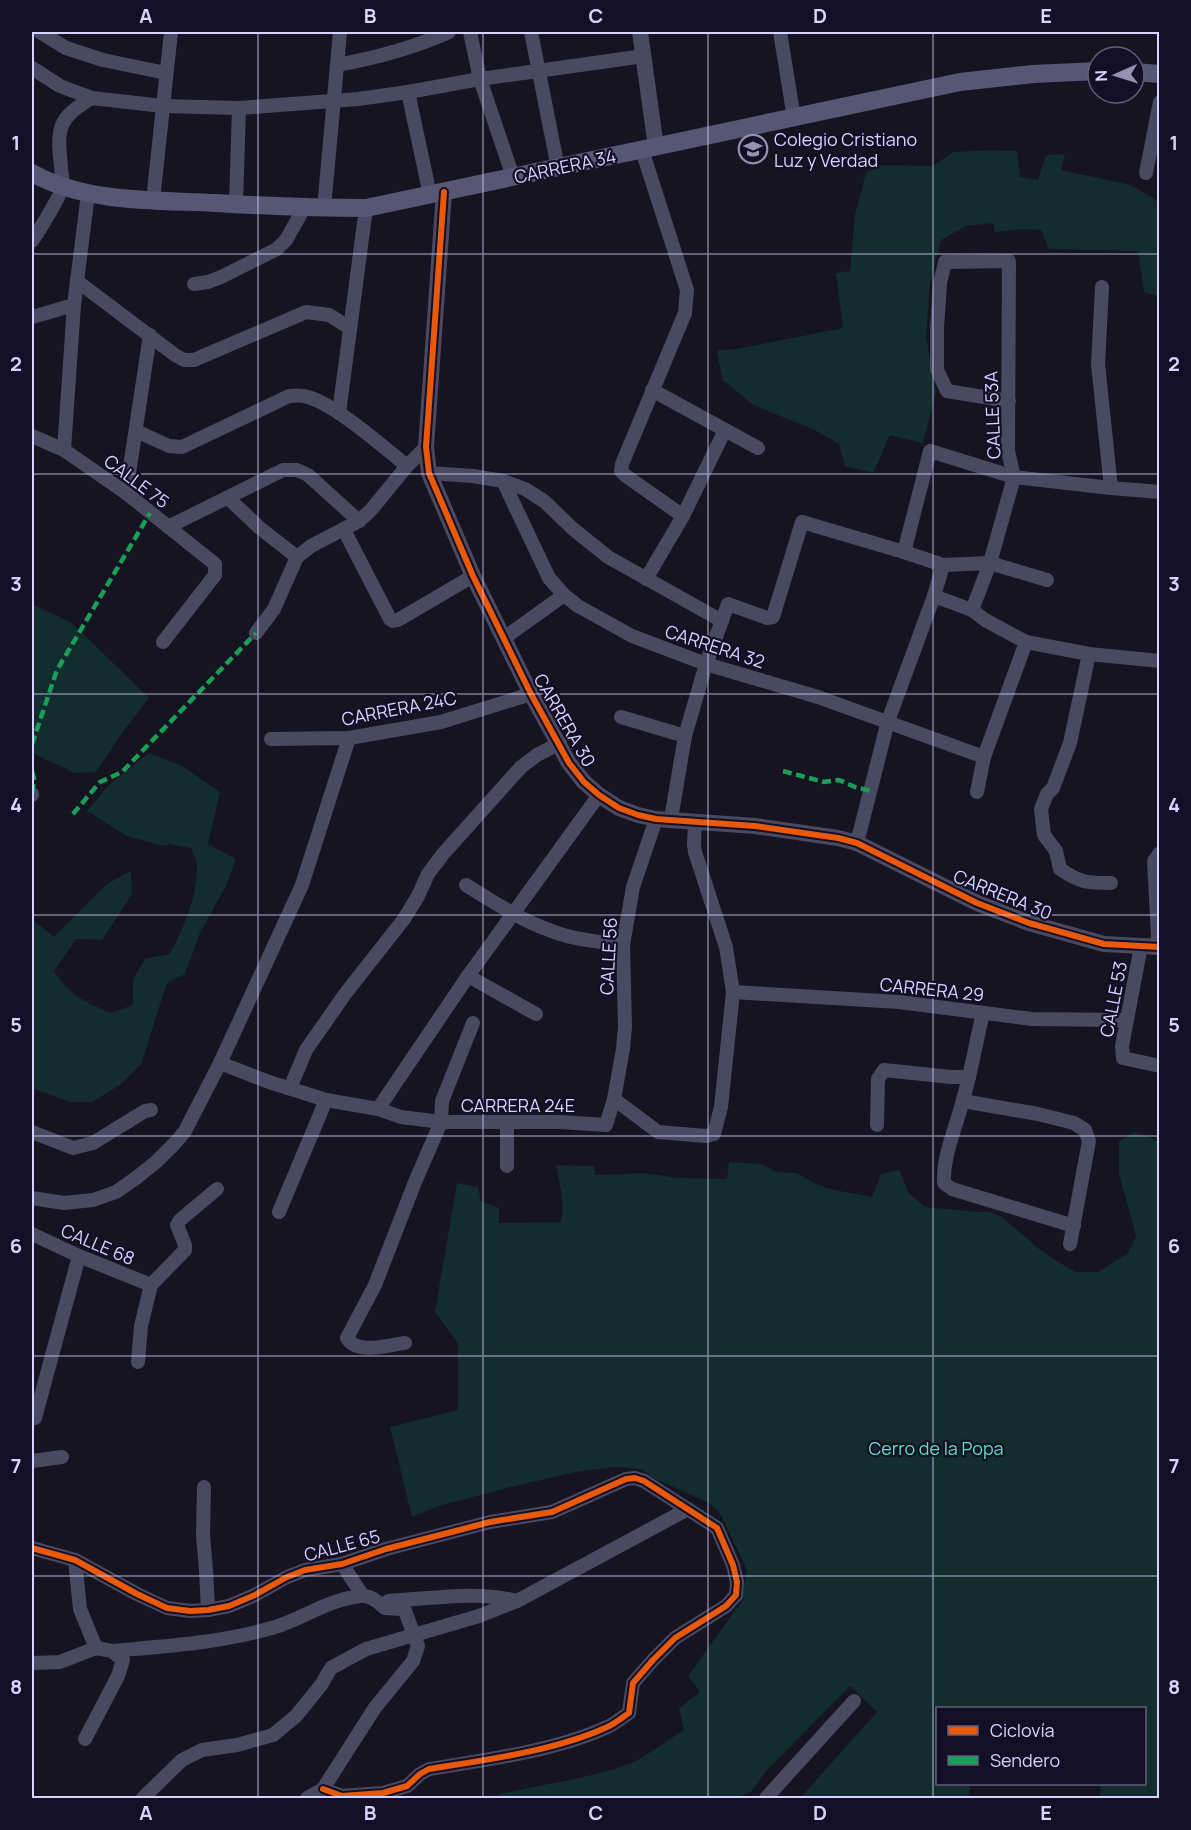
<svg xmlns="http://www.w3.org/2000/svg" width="1191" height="1830" viewBox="0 0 1191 1830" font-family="Manrope,sans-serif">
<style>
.green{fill:#132c2d}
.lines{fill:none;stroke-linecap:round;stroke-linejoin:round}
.minor{stroke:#4a4962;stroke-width:14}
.tertiary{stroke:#4a4962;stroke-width:16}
.secondary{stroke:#575674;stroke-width:18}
.quiet{stroke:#1a9f57;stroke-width:4.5;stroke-dasharray:9 4.5;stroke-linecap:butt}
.cycleway-casing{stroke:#130f26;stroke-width:10}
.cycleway{stroke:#e8590c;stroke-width:6}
.grid{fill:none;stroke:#d9d4ff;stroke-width:1.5;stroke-opacity:0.55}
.labels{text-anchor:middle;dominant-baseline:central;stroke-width:4.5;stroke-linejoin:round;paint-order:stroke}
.poi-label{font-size:18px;fill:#d9d4ff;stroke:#130f26;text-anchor:start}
.street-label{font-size:18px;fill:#d9d4ff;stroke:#130f26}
.park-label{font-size:18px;fill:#5fe0c0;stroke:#130f26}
.neatline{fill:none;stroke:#d9d4ff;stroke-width:2}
.grid-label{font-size:20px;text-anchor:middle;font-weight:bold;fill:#d9d4ff}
</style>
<rect width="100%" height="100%" fill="#161421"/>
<g class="green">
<path d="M991 150 1017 151 1020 177 1038 180 1046 155 1065 154 1061 170 1131 185 1159 202V296L1144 292 1138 251 1049 249 1041 230 1024 229 995 232 993 223 966 226 941 240 930 284 926 336 936 392 923 443 890 435 873 473 845 466 839 444 815 430 753 405 722 379 717 350 737 349 843 328 836 273 850 271 855 215 866 173 881 165 933 166 953 152Z"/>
<path d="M32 604 72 623 149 698 125 729 96 772 75 773 32 753Z"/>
<path d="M149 753 182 766 220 792 208 844 236 859 227 884 200 933 185 974 167 983 141 1064 120 1085 92 1102H70L34 1089 32 1086V919L54 937 107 884 131 871 132 894 102 940 76 939 54 971C71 997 84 1001 111 1013L133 1005V979L145 959 170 954C184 927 197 898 197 866 197 860 193 854 191 848L169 844 163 846 127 836 87 811 108 786Z"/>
<path d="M1134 1132 1159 1141V1798H1099L1101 1784H1144V1708H938V1784H971L968 1798H800L877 1712 850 1686 766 1771 751 1792 736 1798H484C532 1785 582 1781 629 1764 646 1757 668 1740 684 1730L679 1708 700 1692 688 1676 741 1602 747 1569 721 1515 711 1504 654 1478 641 1469 616 1467 576 1472 511 1487 439 1506 412 1517 390 1427 458 1410V1343L435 1312 457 1183 478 1187 481 1201 499 1208V1223L561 1222C565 1204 560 1184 556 1165L594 1166 595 1175 644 1173 679 1178 727 1179 729 1162 761 1164 777 1172 797 1173 812 1182 829 1189 872 1197 881 1174 899 1170 909 1193 925 1207 977 1212H990L1002 1217 1039 1249 1058 1262 1076 1272H1098L1128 1253 1136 1236 1119 1173V1142Z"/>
</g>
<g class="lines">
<g class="minor">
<path d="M40 32 66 48 103 60 166 73"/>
<path d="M470 32 480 79 513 177"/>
<path d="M531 32 558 168"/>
<path d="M780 32 794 118"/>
<path d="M337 65C376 58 413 48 449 32"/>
<path d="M32 68 60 86 92 98 163 106 239 108 358 99 408 92 480 79 644 56"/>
<path d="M408 92 430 195"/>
<path d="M642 150 687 290 685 313 622 464 621 471 626 476 683 516"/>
<path d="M1146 173 1160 102"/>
<path d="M153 200 171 32"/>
<path d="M236 204 239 108"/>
<path d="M324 208 340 32"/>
<path d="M32 241C37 234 63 192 63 185 63 179 61 172 61 167 57 129 57 118 92 98"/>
<path d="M77 281 175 355 184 360H194L306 312 329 315 350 328"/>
<path d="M194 284 208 282 221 277 277 249 286 240 304 208"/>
<path d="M1102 287 1098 364 1111 488"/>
<path d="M32 317 74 305"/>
<path d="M652 390 758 448"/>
<path d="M339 413 366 208"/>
<path d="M136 431 169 446 182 447 289 396C293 396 298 395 303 396 331 400 383 447 407 466"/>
<path d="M32 436 64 450 126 493 215 564V575L163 642"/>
<path d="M64 450 74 305 88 194"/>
<path d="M429 473 473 476 503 481 525 489 544 501 572 528 608 557 722 621"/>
<path d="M503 481 549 578 564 595 578 606 632 636 706 664 818 697 984 757"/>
<path d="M126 493 150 335"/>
<path d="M228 498 261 529 297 557"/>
<path d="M168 527 283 470H297L308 475 359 521"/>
<path d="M344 530 390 619 393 621 398 620 473 576"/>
<path d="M904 552 930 451 1014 477 1111 488 1160 492"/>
<path d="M646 579 683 516 725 430"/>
<path d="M934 596 972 610 985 620 1026 642 1089 654 1160 661"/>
<path d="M972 610 990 563 1014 477 1008 451 1009 261 945 262 940 283 937 328V370L947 391 1009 401"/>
<path d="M256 633 274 609 297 557 311 546 359 521 371 510 407 466 426 447"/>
<path d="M504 638 564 595"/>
<path d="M1089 654 1070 743 1053 788 1047 794 1041 809 1044 835 1056 851 1060 869C1081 883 1087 883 1111 883"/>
<path d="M621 717 685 736"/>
<path d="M271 739 349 738 441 722 531 694"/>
<path d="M977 792 984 757 1026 642"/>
<path d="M32 795V794"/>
<path d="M671 819 685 736 706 664 728 604 767 618 773 617 802 522 904 552 943 565 990 563 1047 580"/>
<path d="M857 843 888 721 934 596 943 565"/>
<path d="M466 885C498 905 530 926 567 936 585 941 605 942 623 945"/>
<path d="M1141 946 1122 1046 1123 1058 1160 1066"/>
<path d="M1156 948 1158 936 1154 861 1160 853"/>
<path d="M468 976 536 1014"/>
<path d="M733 992 899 1002 1032 1019 1126 1020"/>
<path d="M983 1013C976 1042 971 1072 963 1100 956 1128 943 1154 944 1183L952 1189 1074 1226"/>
<path d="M220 1063 269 1082 326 1100 378 1109 401 1117 441 1122H560L606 1125 614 1099 658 1132 706 1136 714 1134 721 1107 733 992 726 947 695 852 694 845 695 822"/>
<path d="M290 1088 306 1050 345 994 404 919 418 896 428 874 443 854 521 767 537 755 560 743"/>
<path d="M614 1099 623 1049 625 1027 623 945 633 887 656 819"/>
<path d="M963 1101 1038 1114 1074 1123 1085 1130 1089 1141 1070 1244"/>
<path d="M378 1109 468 976 599 795"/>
<path d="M877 1125 878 1079 884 1070 951 1077H969"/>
<path d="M32 1132 73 1148 93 1143 145 1111 151 1110"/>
<path d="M507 1166V1123"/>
<path d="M32 1198 64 1203 93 1200 116 1192 136 1178 156 1162 176 1142 185 1131 220 1063 302 885 349 738"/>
<path d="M279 1212 326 1100"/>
<path d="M32 1234 79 1256 151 1285"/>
<path d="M405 1343C388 1345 357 1355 347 1338L375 1285 415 1182 441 1122 442 1101 473 1023"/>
<path d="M138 1362 141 1326 151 1285 185 1250V1245L177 1225 180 1220 217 1189"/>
<path d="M35 1418 79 1256"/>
<path d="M32 1461 62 1457"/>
<path d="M204 1487 203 1535 206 1570 208 1610"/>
<path d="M32 1548 75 1560 137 1594 167 1608 190 1611 208 1610 229 1606 255 1595 287 1577 305 1570 342 1564 386 1549 490 1522 552 1512 626 1479 635 1478 644 1481 717 1528 733 1565 737 1582 736 1595 726 1606 675 1638 653 1660 633 1683 629 1713C621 1718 614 1725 605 1728 554 1751 485 1760 429 1769L420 1774 407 1786 383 1793 342 1796 323 1789"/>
<path d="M75 1560 80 1609 96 1648"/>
<path d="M342 1564 363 1596"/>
<path d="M388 1601C430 1599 476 1590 517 1601"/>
<path d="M32 1663 60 1662 96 1648 112 1651C167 1646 221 1643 275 1627 304 1618 329 1599 361 1596 371 1595 378 1602 385 1608L401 1609 405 1611 418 1646 413 1661 374 1709 323 1789 307 1798"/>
<path d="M85 1739 118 1676 123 1660 112 1651"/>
<path d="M143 1798 182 1760 202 1750 237 1745 273 1735 296 1716 321 1685 331 1668 366 1649 479 1616 517 1601 688 1509"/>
<path d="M766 1798 854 1701"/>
</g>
<g class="tertiary">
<path d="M640 32 656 147"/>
<path d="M444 192 426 447 429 473 473 576 531 694 569 763 584 782 599 795 619 808 638 815 656 819 755 826 838 838 857 843 977 903 1029 923 1104 944 1160 947"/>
</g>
<g class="secondary">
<path d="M1134 72 1160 74"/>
<path d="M32 173C86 203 154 200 215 203 265 206 315 208 366 208L960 82 1033 74 1098 71"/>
</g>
<g class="quiet">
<path d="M32 744 57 670 150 513"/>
<path d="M32 771 34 778 32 794"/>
<path d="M783 771 824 782 839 780 855 787 871 791"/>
<path d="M73 814 100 782 122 772 256 633"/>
</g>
<g class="cycleway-casing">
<g id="cycleway">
<path d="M444 192 426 447 429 473 473 576 531 694 569 763 584 782 599 795 619 808 638 815 656 819 755 826 838 838 857 843 977 903 1029 923 1104 944 1160 947"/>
<path d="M32 1548 75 1560 137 1594 167 1608 190 1611 208 1610 229 1606 255 1595 287 1577 305 1570 342 1564 386 1549 490 1522 552 1512 626 1479 635 1478 644 1481 717 1528 733 1565 737 1582 736 1595 726 1606 675 1638 653 1660 633 1683 629 1713C621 1718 614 1725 605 1728 554 1751 485 1760 429 1769L420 1774 407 1786 383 1793 342 1796 323 1789"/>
</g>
</g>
<use href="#cycleway" class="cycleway"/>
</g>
<path class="grid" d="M258 32V1798M483 32V1798M708 32V1798M933 32V1798M32 254H1160M32 474H1160M32 694H1160M32 915H1160M32 1136H1160M32 1356H1160M32 1576H1160"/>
<defs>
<g id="university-ring" transform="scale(1.5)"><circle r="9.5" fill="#130f26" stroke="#9591b1" stroke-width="1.5"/><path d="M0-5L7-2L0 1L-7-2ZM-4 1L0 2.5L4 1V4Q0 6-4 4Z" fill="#9591b1"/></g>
</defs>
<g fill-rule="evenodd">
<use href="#university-ring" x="753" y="149"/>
</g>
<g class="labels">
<g class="poi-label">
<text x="774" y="139">Colegio Cristiano<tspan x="774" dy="21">Luz y Verdad</tspan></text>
</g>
<g class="street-label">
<text transform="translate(565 166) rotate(-12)">CARRERA 34</text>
<text transform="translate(992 415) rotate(-92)">CALLE 53A</text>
<text transform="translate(137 481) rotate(37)">CALLE 75</text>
<text transform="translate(715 646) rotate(18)">CARRERA 32</text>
<text transform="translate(399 708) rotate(-11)">CARRERA 24C</text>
<text transform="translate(565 720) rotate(60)">CARRERA 30</text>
<text transform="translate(1003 894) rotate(22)">CARRERA 30</text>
<text transform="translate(608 956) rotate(-87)">CALLE 56</text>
<text transform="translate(932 989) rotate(6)">CARRERA 29</text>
<text transform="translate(1113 999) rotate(-79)">CALLE 53</text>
<text x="518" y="1105">CARRERA 24E</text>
<text transform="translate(98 1244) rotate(23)">CALLE 68</text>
<text transform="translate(342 1545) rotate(-15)">CALLE 65</text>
</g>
<g class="park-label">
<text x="936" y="1448">Cerro de la Popa</text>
</g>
</g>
<rect width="1191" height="1830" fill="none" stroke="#130f26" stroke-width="66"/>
<rect x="936" y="1707" width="210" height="78" fill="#130f26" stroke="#625e7d" stroke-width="1.5"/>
<rect x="948" y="1726" width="30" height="9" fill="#e8590c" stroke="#625e7d" stroke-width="1.5"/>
<text x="990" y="1737" font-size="18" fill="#d9d4ff">Ciclovía</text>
<rect x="948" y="1756" width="30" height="9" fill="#1a9f57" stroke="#625e7d" stroke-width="1.5"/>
<text x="990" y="1767" font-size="18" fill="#d9d4ff">Sendero</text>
<g transform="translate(1116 75) rotate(267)"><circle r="28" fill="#130f26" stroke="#625e7d" stroke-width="1.5"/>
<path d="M0-4.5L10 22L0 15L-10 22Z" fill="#9591b1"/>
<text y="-9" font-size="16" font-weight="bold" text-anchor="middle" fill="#d9d4ff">N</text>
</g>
<rect x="33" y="33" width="1125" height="1764" class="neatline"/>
<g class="grid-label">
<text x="146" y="23">A</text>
<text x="370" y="23">B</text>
<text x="596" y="23">C</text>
<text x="820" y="23">D</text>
<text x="1046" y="23">E</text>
<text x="16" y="150">1</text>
<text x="1174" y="150">1</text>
<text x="16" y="371">2</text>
<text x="1174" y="371">2</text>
<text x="16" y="591">3</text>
<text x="1174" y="591">3</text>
<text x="16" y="812">4</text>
<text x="1174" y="812">4</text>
<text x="16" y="1032">5</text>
<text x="1174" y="1032">5</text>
<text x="16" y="1253">6</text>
<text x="1174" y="1253">6</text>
<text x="16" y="1473">7</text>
<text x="1174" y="1473">7</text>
<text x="16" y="1694">8</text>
<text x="1174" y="1694">8</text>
<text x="146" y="1820">A</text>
<text x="370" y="1820">B</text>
<text x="596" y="1820">C</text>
<text x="820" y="1820">D</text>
<text x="1046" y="1820">E</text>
</g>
</svg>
